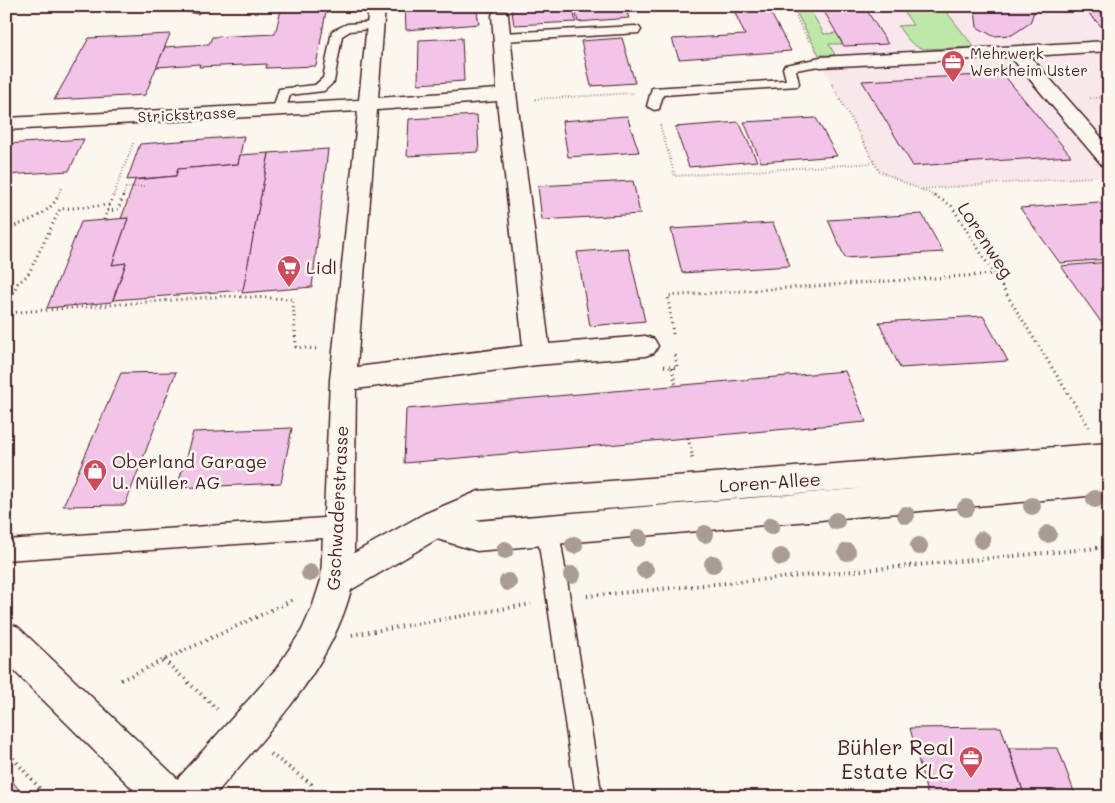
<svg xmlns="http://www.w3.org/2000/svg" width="1115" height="803" viewBox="0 0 1115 803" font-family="Mali,sans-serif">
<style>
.built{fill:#f8e8eb}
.green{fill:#bce9a7;stroke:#838469}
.building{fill:#f2c4e8;stroke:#4a1f2b}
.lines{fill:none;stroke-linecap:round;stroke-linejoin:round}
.service-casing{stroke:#4a1f2b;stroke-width:3}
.minor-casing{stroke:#4a1f2b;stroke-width:3}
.secondary-casing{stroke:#4a1f2b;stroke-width:3}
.path-far2{stroke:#4a1f2b;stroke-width:2;stroke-dasharray:0.5 2.5;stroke-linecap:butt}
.path-far1{stroke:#4a1f2b;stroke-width:3;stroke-dasharray:1 4;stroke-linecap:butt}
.path{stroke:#4a1f2b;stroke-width:4;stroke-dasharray:1 4.5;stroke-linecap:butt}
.service{fill:#fbf7ec;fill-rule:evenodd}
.minor{fill:#fbf7ec;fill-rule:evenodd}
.secondary{fill:#fbf7ec;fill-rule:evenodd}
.tree{fill:#a99c93}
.labels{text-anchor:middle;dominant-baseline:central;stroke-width:5;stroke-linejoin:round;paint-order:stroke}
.far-poi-label{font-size:15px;fill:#4a1f2b;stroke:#fbf7ec;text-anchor:start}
.far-street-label{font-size:15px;fill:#4a1f2b;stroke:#fbf7ec}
.street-label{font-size:18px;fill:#4a1f2b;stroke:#fbf7ec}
.poi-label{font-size:18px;fill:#4a1f2b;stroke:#fbf7ec;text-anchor:start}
.near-poi-label{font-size:21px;fill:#4a1f2b;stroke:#fbf7ec;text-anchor:end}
</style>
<rect width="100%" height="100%" fill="#fbf7ec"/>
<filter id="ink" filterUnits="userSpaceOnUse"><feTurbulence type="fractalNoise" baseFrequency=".02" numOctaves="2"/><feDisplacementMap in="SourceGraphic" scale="10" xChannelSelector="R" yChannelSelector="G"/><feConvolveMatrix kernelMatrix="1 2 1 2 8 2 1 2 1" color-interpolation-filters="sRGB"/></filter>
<g filter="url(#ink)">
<path class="built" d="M790 6H1109V176L921 189 879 171Z"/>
<g class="green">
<path d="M793 6H808L824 34 837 33 842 44H829L835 55H819Z"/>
<path d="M900 6H942L974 47 923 49C910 45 906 37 898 26L913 25Z"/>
</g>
<g class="building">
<path d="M192 6H198L205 7 198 14 186 12Z"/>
<path d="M282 6H327L316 66 266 68 267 64 199 67 200 64 156 67 165 47 209 44 212 37 275 34Z"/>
<path d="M405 6H476L479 24 406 30Z"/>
<path d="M511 6H572L576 22 514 25Z"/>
<path d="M574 6H625L629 18 578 22Z"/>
<path d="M732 6H767L791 51 679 59 672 39 745 35Z"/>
<path d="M821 6H864L888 44 844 46Z"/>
<path d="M976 6H1036L1030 23 1012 35 993 36 977 27 975 10Z"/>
<path d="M1081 6H1109V27H1102Z"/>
<path d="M170 34 145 95 54 100 89 38Z"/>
<path d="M462 38 464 81 418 84 419 40Z"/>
<path d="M622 38 635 83 591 86 581 41Z"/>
<path d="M1003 74 1071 156 913 166 862 81Z"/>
<path d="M477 115 479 152 407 156 409 119Z"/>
<path d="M627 116 639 152 568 157 562 121Z"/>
<path d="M816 118 837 156 761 162 744 122Z"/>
<path d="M739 122 757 161 689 167 675 127Z"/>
<path d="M244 136 238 164 178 169 176 176 127 180 140 144Z"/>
<path d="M84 139 69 171 6 175V144Z"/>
<path d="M328 149 312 287 242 293 269 153Z"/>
<path d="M269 153 243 290 113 300 126 263 112 265 128 218 121 219 135 180 176 176 178 169 238 164 240 155Z"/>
<path d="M633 181 640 214 542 220 538 186Z"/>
<path d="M1099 202 1109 214V259L1060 263 1020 208Z"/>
<path d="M922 214 943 252 845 258 828 220Z"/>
<path d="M128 218 112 265 126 263 112 302 47 308 81 222Z"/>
<path d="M773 223 790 266 682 273 671 229Z"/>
<path d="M628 248 645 321 590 326 577 252Z"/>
<path d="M1109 262V329H1106L1061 266Z"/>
<path d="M983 316 1008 361 900 368 879 322Z"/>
<path d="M845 371 866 422 404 463 406 409Z"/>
<path d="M176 372 125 505 63 506 121 373Z"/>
<path d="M292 428 281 483 177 488 193 432Z"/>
<path d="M1001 727 1025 797H928L910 728Z"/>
<path d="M1009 748H1058L1076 797H1025Z"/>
<path d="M12 781 25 797H6V786Z"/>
</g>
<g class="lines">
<g class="service-casing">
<g id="service">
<path d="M374 22 380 26 378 28 350 31 342 36 334 82 324 91 290 95 285 112H275L273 109 279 89 315 85 323 78 332 31 347 24Z"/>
<path d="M635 26 639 27 641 30 639 33 503 41 497 37 503 33Z"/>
<path d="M821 58 827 62 825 65 796 70 799 83 798 86 663 95 659 109 654 110 647 106 652 88 786 80 783 68 785 65Z"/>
<path d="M338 517 345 520 349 527 345 534 338 537 6 560V540Z"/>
<path d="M548 521 555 524 559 531 602 797H576L537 531 541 524Z"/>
</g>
</g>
<g class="minor-casing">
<g id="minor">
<path d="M369 6H385L378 98 497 89 492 15 494 11H506L508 15 517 101 549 344 645 336 654 339 658 346 654 353 645 356 537 365 356 389 354 553 424 514 479 491 1109 443V494L477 551 437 539 351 590C329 673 267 733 213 797H169L174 783 276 669 302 630 313 605 321 580 330 380 358 111 6 130V118L359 100ZM497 101 523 346 357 367 377 110ZM867 488 477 521H476L481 519Z"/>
<path d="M1109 41V51L1030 56 1109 146V167L1102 165 1011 57 821 67 815 66 812 62 815 58 821 57Z"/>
</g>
</g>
<g class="secondary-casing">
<path id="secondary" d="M6 622 18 627 182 783 187 797H141L6 663Z"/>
</g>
<g class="path-far2">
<path d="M790 6 810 43"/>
<path d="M832 84 879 171 937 197"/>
<path d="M1090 98 1108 97"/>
<path d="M535 99 634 93"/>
<path d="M660 125 675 176 874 163"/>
<path d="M922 189 1090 177"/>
<path d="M57 197 62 187"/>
<path d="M113 197 134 141"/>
<path d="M123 197 126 188 145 186"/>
</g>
<g class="path-far1">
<path d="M934 196 951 205 1089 427"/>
<path d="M107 211 118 210 123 196"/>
<path d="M104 220 113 196"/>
<path d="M6 229C24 223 49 215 58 196"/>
<path d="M6 306 18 283 28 275 60 209 109 205"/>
<path d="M6 313 225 296 293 299 296 347 317 349"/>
<path d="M673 334 668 296 994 274"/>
<path d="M664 366 677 368 675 352"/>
<path d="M672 368 676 386"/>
<path d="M688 438 693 458"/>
</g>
<g class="path">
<path d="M692 457 693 459"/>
<path d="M587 596 1109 547"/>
<path d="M352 635 531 604"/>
<path d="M164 660 217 709"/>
<path d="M121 680 295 599"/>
<path d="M6 750 47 797"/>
<path d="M271 754 311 784 312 797"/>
</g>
<use href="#service" class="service"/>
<use href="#minor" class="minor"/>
<use href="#secondary" class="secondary"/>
</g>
<g class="tree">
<circle cx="1095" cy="499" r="9"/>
<circle cx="1032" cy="506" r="9"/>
<circle cx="966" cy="508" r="9"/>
<circle cx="906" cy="515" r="9"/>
<circle cx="836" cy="521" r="9"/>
<circle cx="771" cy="526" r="9"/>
<circle cx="705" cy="534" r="9"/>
<circle cx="1048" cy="534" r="9"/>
<circle cx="639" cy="538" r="9"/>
<circle cx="982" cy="540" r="9"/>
<circle cx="574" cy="545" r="9"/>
<circle cx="919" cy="546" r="9"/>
<circle cx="505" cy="550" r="9"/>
<circle cx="847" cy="552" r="9"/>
<circle cx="781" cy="557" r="9"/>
<circle cx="713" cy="564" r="9"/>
<circle cx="645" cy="570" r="9"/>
<circle cx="310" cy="573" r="9"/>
<circle cx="572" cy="575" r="9"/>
<circle cx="508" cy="582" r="9"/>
</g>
</g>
<defs>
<g id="office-pin" transform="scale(1.25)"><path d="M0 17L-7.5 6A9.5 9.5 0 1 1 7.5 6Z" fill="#d1495b" stroke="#fbf7ec"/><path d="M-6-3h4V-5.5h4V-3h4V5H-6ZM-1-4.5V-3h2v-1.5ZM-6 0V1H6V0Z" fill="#fff"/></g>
<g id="supermarket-pin" transform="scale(1.25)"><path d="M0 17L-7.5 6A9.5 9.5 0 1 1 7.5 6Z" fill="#d1495b" stroke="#fbf7ec"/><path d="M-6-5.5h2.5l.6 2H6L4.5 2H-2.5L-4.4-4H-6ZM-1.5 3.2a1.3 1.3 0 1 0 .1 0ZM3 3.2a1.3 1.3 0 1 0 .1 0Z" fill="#fff"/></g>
<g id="shop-pin" transform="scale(1.25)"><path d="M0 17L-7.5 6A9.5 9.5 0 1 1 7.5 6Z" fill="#d1495b" stroke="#fbf7ec"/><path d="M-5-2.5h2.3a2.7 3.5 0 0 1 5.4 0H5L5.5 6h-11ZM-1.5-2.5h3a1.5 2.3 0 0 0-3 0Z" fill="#fff"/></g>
</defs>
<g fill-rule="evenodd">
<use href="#office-pin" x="953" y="62"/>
<use href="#supermarket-pin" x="289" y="267"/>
<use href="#shop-pin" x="95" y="471"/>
<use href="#office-pin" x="971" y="758"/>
</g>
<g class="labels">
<g class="far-poi-label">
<text x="970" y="53">Mehrwerk<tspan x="970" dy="17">Werkheim Uster</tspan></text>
</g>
<g class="far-street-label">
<text transform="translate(187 114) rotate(-3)">Strickstrasse</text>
</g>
<g class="street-label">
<text transform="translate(986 240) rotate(57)">Lorenweg</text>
<text transform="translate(770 482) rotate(-4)">Loren-Allee</text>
<text transform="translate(337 508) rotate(-87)">Gschwaderstrasse</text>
</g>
<g class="poi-label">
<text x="306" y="267">Lidl</text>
<text x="112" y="461">Oberland Garage<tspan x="112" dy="21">U. Müller AG</tspan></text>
</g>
<g class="near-poi-label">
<text x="954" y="746">Bühler Real<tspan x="954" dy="24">Estate KLG</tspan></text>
</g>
</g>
<rect width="1115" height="803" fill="none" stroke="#fbf7ec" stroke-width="25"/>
<rect x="12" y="12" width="1090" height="778" fill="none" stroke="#4a1f2b" stroke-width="2" filter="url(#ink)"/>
</svg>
